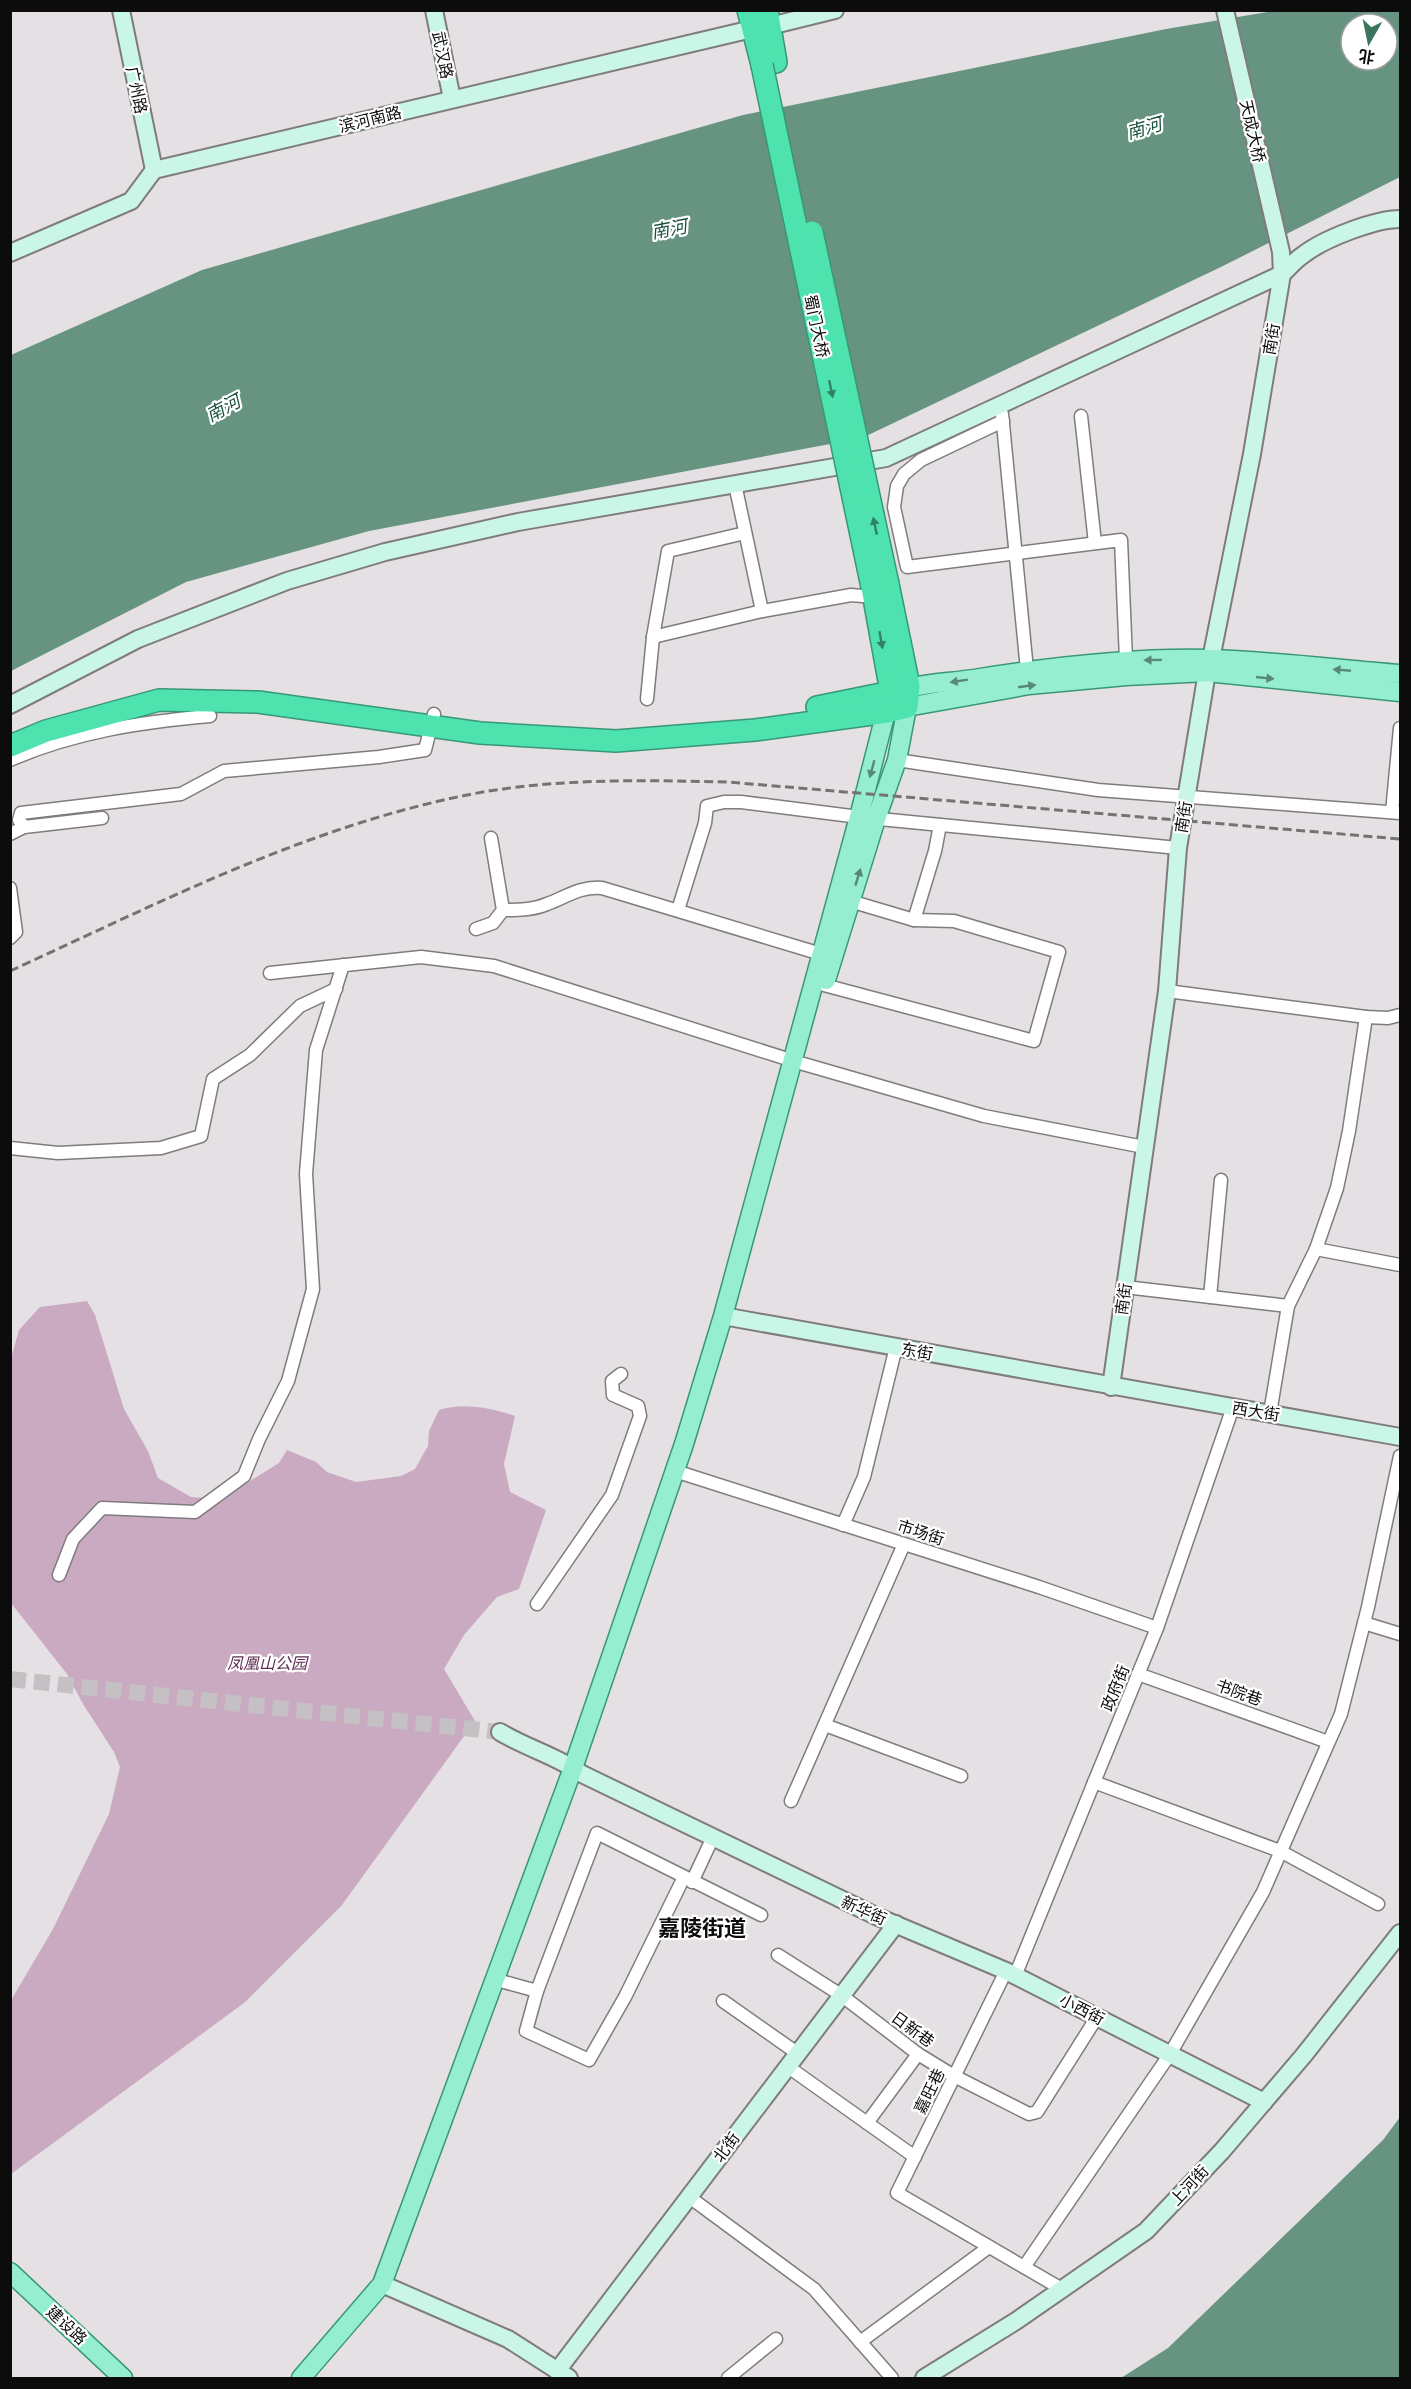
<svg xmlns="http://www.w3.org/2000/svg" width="1411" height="2389" viewBox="0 0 1411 2389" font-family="Merriweather,'Noto Sans SC',serif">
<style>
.green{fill:#caaac1}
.water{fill:#679481;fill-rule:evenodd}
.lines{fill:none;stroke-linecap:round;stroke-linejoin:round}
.secondary-tunnel{stroke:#c5c0c3;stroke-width:16;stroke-dasharray:16 8;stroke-linecap:butt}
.street-casing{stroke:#7f7b7e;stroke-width:15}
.secondary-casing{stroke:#7f7b7e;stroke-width:20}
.primary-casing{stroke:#379776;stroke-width:21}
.highway-casing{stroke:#379776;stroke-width:24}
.street{stroke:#fff;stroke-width:12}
.secondary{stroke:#caf6e7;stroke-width:16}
.primary{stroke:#95eecf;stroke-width:18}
.highway{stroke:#4ee2af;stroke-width:21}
.rail{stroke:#757274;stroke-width:3;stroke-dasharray:9 4.5;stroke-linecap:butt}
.highway-bridge-casing{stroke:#379776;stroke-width:24;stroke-linecap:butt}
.highway-bridge{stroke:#4ee2af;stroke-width:21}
.oneway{fill:#318266}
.oneway2{fill:#588878}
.labels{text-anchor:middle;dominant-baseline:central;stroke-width:4.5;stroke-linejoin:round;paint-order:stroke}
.street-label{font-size:16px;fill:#0d0c0d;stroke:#fff}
.park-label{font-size:16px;font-style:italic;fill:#5e2e54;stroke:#fff}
.water-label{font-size:18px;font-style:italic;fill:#18533e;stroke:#fff}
.district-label{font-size:22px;font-weight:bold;fill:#0d0c0d;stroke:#fff}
</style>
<rect width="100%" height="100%" fill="#e5e0e3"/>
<path class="green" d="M87 1301 95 1315 124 1409 148 1451 158 1478 191 1497 206 1498 237 1489 279 1463 287 1450 316 1462 327 1472 356 1482 401 1476 415 1469 428 1446 429 1431 439 1410C463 1402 491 1408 515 1416L504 1464 510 1492 546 1510 519 1589 497 1597 464 1635 444 1669 475 1721 342 1905 244 2003 11 2174 10 2002 53 1929 109 1814 120 1767 114 1752 83 1704 67 1674 11 1603 10 1362 19 1330 40 1307Z"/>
<g class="water">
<path d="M1274 11H1400V177L1223 266 862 438 369 531 186 582 11 671V355L202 270 743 115 1166 29ZM1351 24H1387V60H1351Z"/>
<path d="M1400 2117V2378H1121L1168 2348 1383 2140Z"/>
</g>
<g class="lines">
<path class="secondary-tunnel" d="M10 1679 500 1732"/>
<g class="street-casing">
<g id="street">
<path d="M1002 414 1027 670"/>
<path d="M1081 416 1095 543"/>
<path d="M1003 421 921 460 904 474 897 486 894 507 907 567 1121 540 1126 660"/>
<path d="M735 484 762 611"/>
<path d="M653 637 762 611 851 595 874 597"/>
<path d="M647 699 653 637 668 551 745 533"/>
<path d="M10 760C74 732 141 722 210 716"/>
<path d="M897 760 1098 790 1400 813"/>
<path d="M1392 812 1400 728"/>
<path d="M24 827 19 820 21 813 181 794 224 771 379 757 425 750 434 714"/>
<path d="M10 834 24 827 102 818"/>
<path d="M10 888 16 932 10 938"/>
<path d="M503 910C518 910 533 910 547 904 566 897 580 886 602 888L821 954"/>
<path d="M678 910 705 823 707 806 724 802H741L859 817 1178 848"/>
<path d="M914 920 935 851 940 825"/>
<path d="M476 929 493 923 503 910 491 838"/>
<path d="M270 973 421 957 494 966 800 1063 984 1116 1144 1147"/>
<path d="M824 985 1034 1041 1059 952 954 921 914 920 850 901"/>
<path d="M1167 991 1366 1017 1388 1018 1400 1015"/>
<path d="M10 1148 58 1153 161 1148 201 1136 213 1079 250 1055 300 1006 336 989"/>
<path d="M1316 1249 1400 1265"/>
<path d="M1125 1287 1288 1306"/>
<path d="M1210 1297 1221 1180"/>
<path d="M1270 1413 1288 1306 1316 1249 1337 1188 1349 1131 1366 1017"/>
<path d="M675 1471 1039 1587 1157 1628"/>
<path d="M843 1525 864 1477 896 1347"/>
<path d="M59 1575 73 1539 102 1508 195 1512 244 1476 259 1439 288 1381 313 1289 306 1174 316 1050 343 965"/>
<path d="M537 1604 612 1495 640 1416 638 1406 613 1395 612 1381 621 1374"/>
<path d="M1364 1623 1400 1634"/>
<path d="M1138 1674 1328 1742"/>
<path d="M825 1725 961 1776"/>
<path d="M1094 1782 1280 1851 1378 1904"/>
<path d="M791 1801 904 1544"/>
<path d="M692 1882 713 1837"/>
<path d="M778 1955 841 1995 918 2054 954 2076 1029 2114 1037 2112 1097 2017"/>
<path d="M1006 1971 897 2193 1060 2288"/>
<path d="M1015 1976 1157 1628 1233 1407"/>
<path d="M504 1982 537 1991 597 1833 761 1915"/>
<path d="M537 1991 526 2031 589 2060 625 1997 684 1877"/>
<path d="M723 2001 797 2053"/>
<path d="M787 2066 915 2157"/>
<path d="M867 2123 918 2054"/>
<path d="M688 2196 814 2289 892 2378"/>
<path d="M1024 2267 1170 2054 1263 1892 1341 1714 1368 1607 1400 1456"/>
<path d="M860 2342 989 2247"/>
<path d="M728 2378 776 2339"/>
</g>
</g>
<g class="secondary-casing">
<g id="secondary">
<path d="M121 10 154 170"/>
<path d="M434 10 452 99"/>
<path d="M770 26 835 10"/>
<path d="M10 253 131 201 154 170 752 29"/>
<path d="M10 705 138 639 287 581 385 552 518 522 886 458 1282 274C1289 268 1295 260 1303 255 1323 239 1375 219 1400 219"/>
<path d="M723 1316 1400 1437"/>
<path d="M1111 1387 1167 991 1178 848 1207 672 1211 659 1252 454 1282 274 1281 252 1225 10"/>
<path d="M500 1732C526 1748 557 1756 582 1774L878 1917 1006 1971 1264 2102"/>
<path d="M382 2284 508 2339 569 2378"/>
<path d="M557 2371 896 1924"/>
<path d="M924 2378 1016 2321 1146 2231 1222 2151 1304 2055 1400 1933"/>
</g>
</g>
<g class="primary-casing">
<g id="primary">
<path d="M826 980 876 819 897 760 907 707 1029 685 1126 676 1207 672 1400 692"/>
<path d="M10 2272 123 2378"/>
<path d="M301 2378 382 2284 573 1768 684 1444 723 1316 859 817 891 692C919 683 950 683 980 678 1056 666 1133 657 1210 659 1274 661 1337 669 1400 674"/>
</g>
</g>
<g class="highway-casing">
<g id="highway">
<path d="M748 10 762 65"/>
<path d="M767 10 776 62"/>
<path d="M817 707 891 692 872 587"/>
<path d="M10 746 46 731 159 700 258 702 480 733 616 741 755 730 887 712 907 707 909 686 888 584"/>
</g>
</g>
<use href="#street" class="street"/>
<use href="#secondary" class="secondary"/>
<use href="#primary" class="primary"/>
<use href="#highway" class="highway"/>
<path class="rail" d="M10 971C157 904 302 829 462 796 549 778 639 780 728 782L1400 839"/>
<g class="highway-bridge-casing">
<g id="highway-bridge">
<path d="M762 65 872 587"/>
<path d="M812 232 888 584"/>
</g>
</g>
<use href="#highway-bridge" class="highway-bridge"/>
</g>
<defs><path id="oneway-solid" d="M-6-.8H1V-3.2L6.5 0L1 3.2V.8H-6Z" transform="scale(1.5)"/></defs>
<g class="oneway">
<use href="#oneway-solid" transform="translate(831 389) rotate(78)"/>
<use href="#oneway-solid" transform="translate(875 526) rotate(-102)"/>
<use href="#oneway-solid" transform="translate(881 640) rotate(80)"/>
</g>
<g class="oneway2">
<use href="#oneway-solid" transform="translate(1153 660) rotate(179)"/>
<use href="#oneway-solid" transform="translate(1342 670) rotate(-175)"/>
<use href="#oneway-solid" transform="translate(1265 678) rotate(6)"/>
<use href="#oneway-solid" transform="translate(959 681) rotate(171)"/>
<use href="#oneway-solid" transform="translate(1027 686) rotate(-8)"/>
<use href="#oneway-solid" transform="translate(872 769) rotate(105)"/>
<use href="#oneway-solid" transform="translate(858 877) rotate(-73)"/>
</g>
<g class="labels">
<g class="street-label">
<text transform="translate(443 55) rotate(79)">武汉路</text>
<text transform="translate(137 90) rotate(78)">广州路</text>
<text transform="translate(370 119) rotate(-14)">滨河南路</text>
<text transform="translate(1253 131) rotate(77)">天成大桥</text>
<text transform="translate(817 326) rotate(78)">蜀门大桥</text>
<text transform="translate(1271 339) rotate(-81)">南街</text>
<text transform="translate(1183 817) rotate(-81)">南街</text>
<text transform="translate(1123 1299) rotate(-82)">南街</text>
<text transform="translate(917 1351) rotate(10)">东街</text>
<text transform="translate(1256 1411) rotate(9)">西大街</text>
<text transform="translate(921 1532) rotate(18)">市场街</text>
<text transform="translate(1115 1688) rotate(-68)">政府街</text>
<text transform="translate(1239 1692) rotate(20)">书院巷</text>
<text transform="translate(864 1910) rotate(24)">新华街</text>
<text transform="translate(1082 2009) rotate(27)">小西街</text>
<text transform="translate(913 2029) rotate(36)">日新巷</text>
<text transform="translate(929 2091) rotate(-64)">嘉旺巷</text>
<text transform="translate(726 2147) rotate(-53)">北街</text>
<text transform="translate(1189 2185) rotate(-47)">上河街</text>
<text transform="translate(67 2325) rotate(43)">建设路</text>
</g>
<g class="park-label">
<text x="267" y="1663">凤凰山公园</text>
</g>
<g class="water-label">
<text transform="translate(1144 128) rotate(-16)">南河</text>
<text transform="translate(669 229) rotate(-11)">南河</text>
<text transform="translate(223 408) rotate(-28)">南河</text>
</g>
<g class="district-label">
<text x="702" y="1928">嘉陵街道</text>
</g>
</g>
<rect width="1411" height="2389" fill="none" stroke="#0d0c0d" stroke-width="24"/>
<g transform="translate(1369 42) rotate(189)"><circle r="28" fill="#ffffff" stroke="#9e9e9e" stroke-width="1.5"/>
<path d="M0-4.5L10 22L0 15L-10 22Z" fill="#3a755e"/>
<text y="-9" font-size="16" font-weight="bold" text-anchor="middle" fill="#0d0c0d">北</text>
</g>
</svg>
